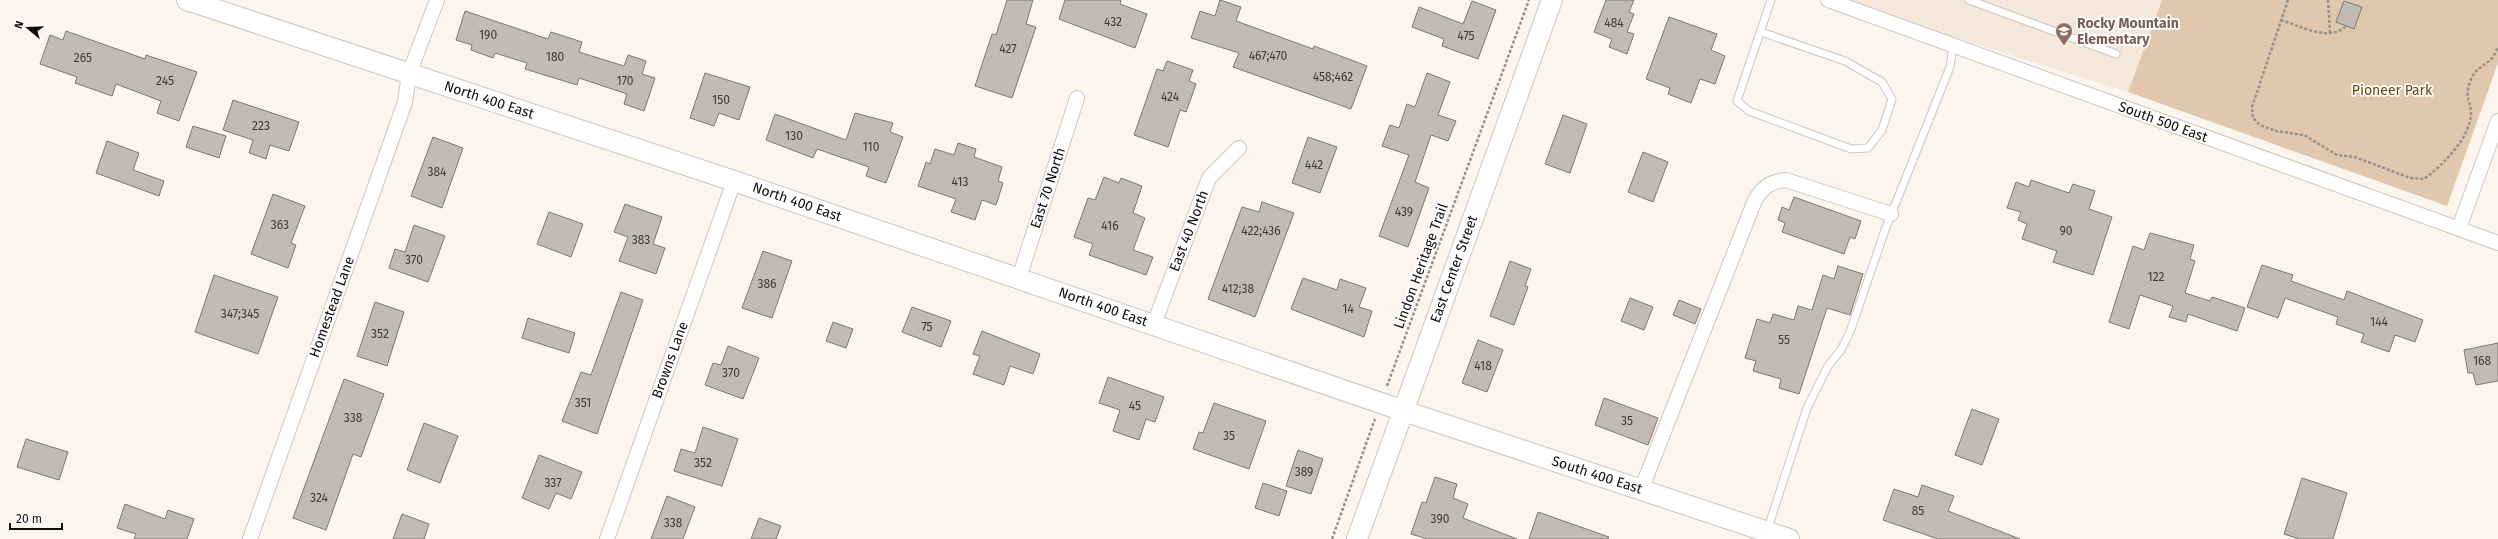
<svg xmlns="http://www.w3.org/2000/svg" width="2498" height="539" viewBox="0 0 2498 539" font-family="'Fira Sans',sans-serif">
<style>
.built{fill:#f4e8db}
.green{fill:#e0c8ae}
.building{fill:#c1bbb4;stroke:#7c7770}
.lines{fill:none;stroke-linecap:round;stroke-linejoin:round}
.lane-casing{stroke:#cdc6bf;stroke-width:9}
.street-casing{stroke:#cdc6bf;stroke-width:16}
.secondary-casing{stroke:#cdc6bf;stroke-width:22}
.path{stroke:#95908c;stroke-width:2.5;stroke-dasharray:3 2;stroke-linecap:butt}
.lane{stroke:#fff;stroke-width:7}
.street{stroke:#fff;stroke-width:14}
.secondary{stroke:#fff;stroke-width:20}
.labels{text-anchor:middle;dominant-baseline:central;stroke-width:3.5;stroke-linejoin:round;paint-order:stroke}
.number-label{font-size:12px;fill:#3c3936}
.education-label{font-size:14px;font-weight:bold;fill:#785e54;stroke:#fff;text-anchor:start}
.park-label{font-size:14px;fill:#694311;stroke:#fff}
.street-label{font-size:14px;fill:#100e0c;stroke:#fff}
</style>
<rect width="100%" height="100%" fill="#fcf5ee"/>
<path class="built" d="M1836 0H2162L2128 92Z"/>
<path class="green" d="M2162 0H2498V63L2447 206 2128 92Z"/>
<g class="building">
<path d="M1007 0H1033L1026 24 1036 27 1012 98 975 86 992 34 996 35Z"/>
<path d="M1065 0H1121L1120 4 1147 14 1135 48 1059 19Z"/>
<path d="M1220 0 1241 7 1236 21 1313 49 1314 46 1367 66 1351 109 1233 67 1239 53 1191 38 1200 11 1215 16Z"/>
<path d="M1606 0H1634L1629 12 1634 14 1627 32 1634 34 1627 54 1609 47 1612 39 1594 32Z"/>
<path d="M1472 1 1496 10 1478 59 1442 46 1444 39 1412 27 1419 7 1463 24Z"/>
<path d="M2344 1 2362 7 2354 29 2336 22Z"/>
<path d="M465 11 548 39 551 32 582 42 579 52 624 66 628 55 646 61 642 74 655 78 644 111 624 104 627 94 579 78 577 85 525 69 527 63 495 53 493 58 471 50 472 45 456 40Z"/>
<path d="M1669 17 1717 34 1711 50 1725 56 1715 84 1700 79 1691 103 1668 94 1670 88 1646 79Z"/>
<path d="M66 31 145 59 146 55 197 72 179 121 157 113 161 101 116 84 112 96 75 83 77 77 40 64 50 35 63 40Z"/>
<path d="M1167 61 1193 70 1189 81 1196 84 1186 112 1180 110 1168 147 1134 135 1157 69 1163 71Z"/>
<path d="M705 73 750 87 739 120 719 113 714 126 690 118Z"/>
<path d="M1427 73 1450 82 1438 115 1456 121 1448 141 1431 135 1415 182 1429 188 1408 247 1379 236 1409 155 1382 146 1390 125 1399 128 1407 104 1415 107Z"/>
<path d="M233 100 299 122 289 151 270 145 266 159 249 153 253 140 223 130Z"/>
<path d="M855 113 893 123 890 132 903 137 886 183 866 176 869 167 817 149 813 158 766 140 775 114 846 140Z"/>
<path d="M1563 115 1587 124 1570 173 1545 164Z"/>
<path d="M193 126 226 136 219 158 186 147Z"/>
<path d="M433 137 463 148 442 208 411 196Z"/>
<path d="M1308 137 1337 147 1320 193 1292 183Z"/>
<path d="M107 141 139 153 133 170 164 181 159 196 96 173Z"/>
<path d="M958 143 976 149 974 157 1002 167 998 181 1003 183 996 205 982 200 975 220 951 212 956 199 918 186 926 162 930 164 935 149 954 155Z"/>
<path d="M1643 152 1668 162 1653 202 1628 192Z"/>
<path d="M1104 177 1119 183 1121 178 1142 186 1133 213 1145 218 1133 250 1153 257 1146 275 1089 255 1093 244 1074 237 1088 198 1095 200Z"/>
<path d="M2031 180 2069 193 2073 184 2095 191 2089 209 2112 217 2093 275 2053 262 2057 251 2022 239 2027 224 2018 220 2021 212 2007 208 2016 182 2029 187Z"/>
<path d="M273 194 305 206 291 243 296 245 288 268 251 254Z"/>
<path d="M1794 197 1861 221 1855 239 1850 237 1844 254 1782 232 1785 223 1778 220 1782 207 1789 210Z"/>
<path d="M1262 202 1294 213 1255 317 1208 299 1242 207 1259 212Z"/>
<path d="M625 204 662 217 653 244 665 248 656 274 619 261 628 237 614 232Z"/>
<path d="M549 212 583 224 571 257 537 244Z"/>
<path d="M414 225 445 236 428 282 389 268 395 249 405 252Z"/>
<path d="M2150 233 2194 245 2190 259 2195 261 2185 293 2210 301 2212 297 2245 308 2237 331 2188 314 2186 322 2169 317 2173 306 2140 295 2129 329 2109 322 2133 246 2144 250Z"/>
<path d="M763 251 792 261 772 318 742 308Z"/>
<path d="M1510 261 1531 269 1525 286 1528 287 1514 325 1490 316Z"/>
<path d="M2262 265 2293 275 2291 281 2344 300 2347 291 2423 320 2415 342 2395 335 2389 352 2361 342 2364 334 2336 324 2338 317 2285 298 2278 318 2247 307Z"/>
<path d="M1838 266 1863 274 1850 315 1827 308 1799 394 1779 388 1781 379 1753 371 1756 361 1745 358 1757 319 1770 323 1773 314 1794 320 1798 306 1812 310 1823 275 1834 279Z"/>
<path d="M214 275 278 297 258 354 195 332Z"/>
<path d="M1303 278 1337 290 1340 279 1366 288 1359 307 1372 311 1364 337 1291 309Z"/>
<path d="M621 292 643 300 597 434 562 421 581 372 591 375Z"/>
<path d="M1630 298 1653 307 1644 330 1621 321Z"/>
<path d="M1679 300 1701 309 1695 324 1673 315Z"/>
<path d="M375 302 404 312 387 366 357 356Z"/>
<path d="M912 307 951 321 941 347 902 332Z"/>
<path d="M528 318 575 333 569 353 522 338Z"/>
<path d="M833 322 853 329 846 348 826 341Z"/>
<path d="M982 331 1040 354 1033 374 1010 366 1004 385 973 374 980 356 973 354Z"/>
<path d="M1478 340 1503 350 1487 392 1462 383Z"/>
<path d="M2498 343V381L2476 385 2473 373H2468L2464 350Z"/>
<path d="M728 346 759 358 743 399 705 385 713 363 721 365Z"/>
<path d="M1108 377 1164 397 1155 422 1146 419 1139 440 1113 431 1120 410 1099 403Z"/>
<path d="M344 379 384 394 361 457 353 454 326 530 293 518Z"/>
<path d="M1604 398 1658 418 1648 445 1595 425Z"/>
<path d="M1214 403 1266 421 1249 469 1193 449 1199 432 1203 433Z"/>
<path d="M1972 409 1999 419 1982 465 1955 455Z"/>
<path d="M424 423 458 436 440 483 407 470Z"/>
<path d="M703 427 738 439 722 486 674 471 681 449 695 453Z"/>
<path d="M26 439 68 452 59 480 17 467Z"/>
<path d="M1298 450 1323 459 1311 494 1286 486Z"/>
<path d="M539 455 582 472 571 499 556 493 549 509 522 498Z"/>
<path d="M1435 477 1457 484 1453 498 1468 504 1463 518 1517 539H1427L1411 534 1422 502 1426 503Z"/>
<path d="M2302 478 2347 493 2333 539H2299L2284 534Z"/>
<path d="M1263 483 1287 491 1279 516 1255 508Z"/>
<path d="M1922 485 1954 496 1948 511 2020 539H1938L1883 520 1894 489 1918 497Z"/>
<path d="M667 496 695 507 683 539H651Z"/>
<path d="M125 504 165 519 168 510 194 519 187 539H134L136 534 117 528Z"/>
<path d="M1538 512 1609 537 1608 539H1529Z"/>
<path d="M402 514 429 524 424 539H393Z"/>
<path d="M759 518 781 526 776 539H751Z"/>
</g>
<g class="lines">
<g class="lane-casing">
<g id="lane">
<path d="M1969 0 2116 54"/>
<path d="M1761 32 1845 61 1882 82 1892 99 1882 130 1868 148 1851 149 1749 111 1737 101 1771 0"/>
<path d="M1767 531 1807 408 1828 366 1841 350 1850 332 1885 230 1950 67 1953 46"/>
</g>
</g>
<g class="street-casing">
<g id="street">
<path d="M1828 0 2498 243"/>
<path d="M2459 228 2498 121"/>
<path d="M1019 278 1077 98"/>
<path d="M1154 324 1209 178 1239 148"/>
<path d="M1641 490 1755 200C1763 187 1771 181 1786 180L1891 214"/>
<path d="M250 539 405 102 409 74 437 0"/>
<path d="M607 539 734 181"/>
</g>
</g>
<g class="secondary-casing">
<g id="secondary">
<path d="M187 0 734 181 1404 411 1789 539"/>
<path d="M1357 539 1552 0"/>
</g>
</g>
<g class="path">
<path d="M2288 0 2252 107 2253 118 2260 125 2276 131 2304 135 2337 155 2355 157 2410 178 2424 179C2442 166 2470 138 2471 114 2471 100 2464 99 2470 82 2474 69 2482 68 2490 60 2494 57 2496 51 2498 47"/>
<path d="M2328 0 2330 33"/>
<path d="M2281 20C2298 25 2330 43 2346 26"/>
<path d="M1387 386 1529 0"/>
<path d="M1332 539 1375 419"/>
</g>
<use href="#lane" class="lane"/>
<use href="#street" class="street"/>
<use href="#secondary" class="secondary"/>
</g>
<defs>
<g id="school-pin" transform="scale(0.9)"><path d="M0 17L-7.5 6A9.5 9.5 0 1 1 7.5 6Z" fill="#8d6e63" stroke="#fff"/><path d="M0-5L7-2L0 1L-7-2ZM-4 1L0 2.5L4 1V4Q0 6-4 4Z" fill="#fff"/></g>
</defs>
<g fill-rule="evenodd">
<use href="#school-pin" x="2064" y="31"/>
</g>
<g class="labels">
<g class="number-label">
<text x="1113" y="22">432</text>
<text x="1614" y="23">484</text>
<text x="488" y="35">190</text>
<text x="1466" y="36">475</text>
<text x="1008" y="49">427</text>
<text x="1268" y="56">467;470</text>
<text x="555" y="57">180</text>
<text x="83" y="58">265</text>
<text x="1333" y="77">458;462</text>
<text x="165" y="81">245</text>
<text x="625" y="81">170</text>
<text x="1170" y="97">424</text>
<text x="721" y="100">150</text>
<text x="261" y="126">223</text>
<text x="794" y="136">130</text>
<text x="871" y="147">110</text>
<text x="1314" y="165">442</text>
<text x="437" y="172">384</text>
<text x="960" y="182">413</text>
<text x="1404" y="212">439</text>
<text x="280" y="225">363</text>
<text x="1110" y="226">416</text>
<text x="1261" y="231">422;436</text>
<text x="2066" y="231">90</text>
<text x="641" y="240">383</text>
<text x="414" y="260">370</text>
<text x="2156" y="277">122</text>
<text x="767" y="284">386</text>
<text x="1238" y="289">412;38</text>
<text x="1348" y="309">14</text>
<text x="240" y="314">347;345</text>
<text x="2379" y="322">144</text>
<text x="927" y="327">75</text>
<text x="380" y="334">352</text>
<text x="1784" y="340">55</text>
<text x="2482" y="361">168</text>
<text x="1483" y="366">418</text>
<text x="731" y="373">370</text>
<text x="583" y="403">351</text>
<text x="1135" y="406">45</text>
<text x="353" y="418">338</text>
<text x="1627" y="421">35</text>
<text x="1229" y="436">35</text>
<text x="703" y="463">352</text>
<text x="1304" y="472">389</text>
<text x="553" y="483">337</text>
<text x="319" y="498">324</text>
<text x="1918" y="511">85</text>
<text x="1440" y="519">390</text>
<text x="673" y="523">338</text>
</g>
<g class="education-label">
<text x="2077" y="23">Rocky Mountain<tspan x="2077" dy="16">Elementary</tspan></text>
</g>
<g class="park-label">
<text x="2392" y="90">Pioneer Park</text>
</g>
<g class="street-label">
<text transform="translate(489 100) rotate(18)">North 400 East</text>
<text transform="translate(2163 122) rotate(20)">South 500 East</text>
<text transform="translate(1048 188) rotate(-72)">East 70 North</text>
<text transform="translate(797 202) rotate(19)">North 400 East</text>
<text transform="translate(1189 231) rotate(-69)">East 40 North</text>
<text transform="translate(1421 266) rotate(-70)">Lindon Heritage Trail</text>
<text transform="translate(1454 269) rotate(-70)">East Center Street</text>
<text transform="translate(332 307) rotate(-70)">Homestead Lane</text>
<text transform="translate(1103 307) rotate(19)">North 400 East</text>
<text transform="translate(670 360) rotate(-70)">Browns Lane</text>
<text transform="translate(1597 475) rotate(18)">South 400 East</text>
</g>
</g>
<g transform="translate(28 28) rotate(289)" stroke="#ffffff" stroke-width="3" paint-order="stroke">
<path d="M0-3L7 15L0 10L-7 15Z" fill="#100e0c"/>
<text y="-6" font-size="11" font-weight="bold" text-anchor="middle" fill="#100e0c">N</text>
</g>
<path d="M10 523v6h52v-6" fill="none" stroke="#100e0c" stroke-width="2"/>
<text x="16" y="523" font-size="12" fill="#100e0c" stroke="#ffffff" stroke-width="3" paint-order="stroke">20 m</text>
</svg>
